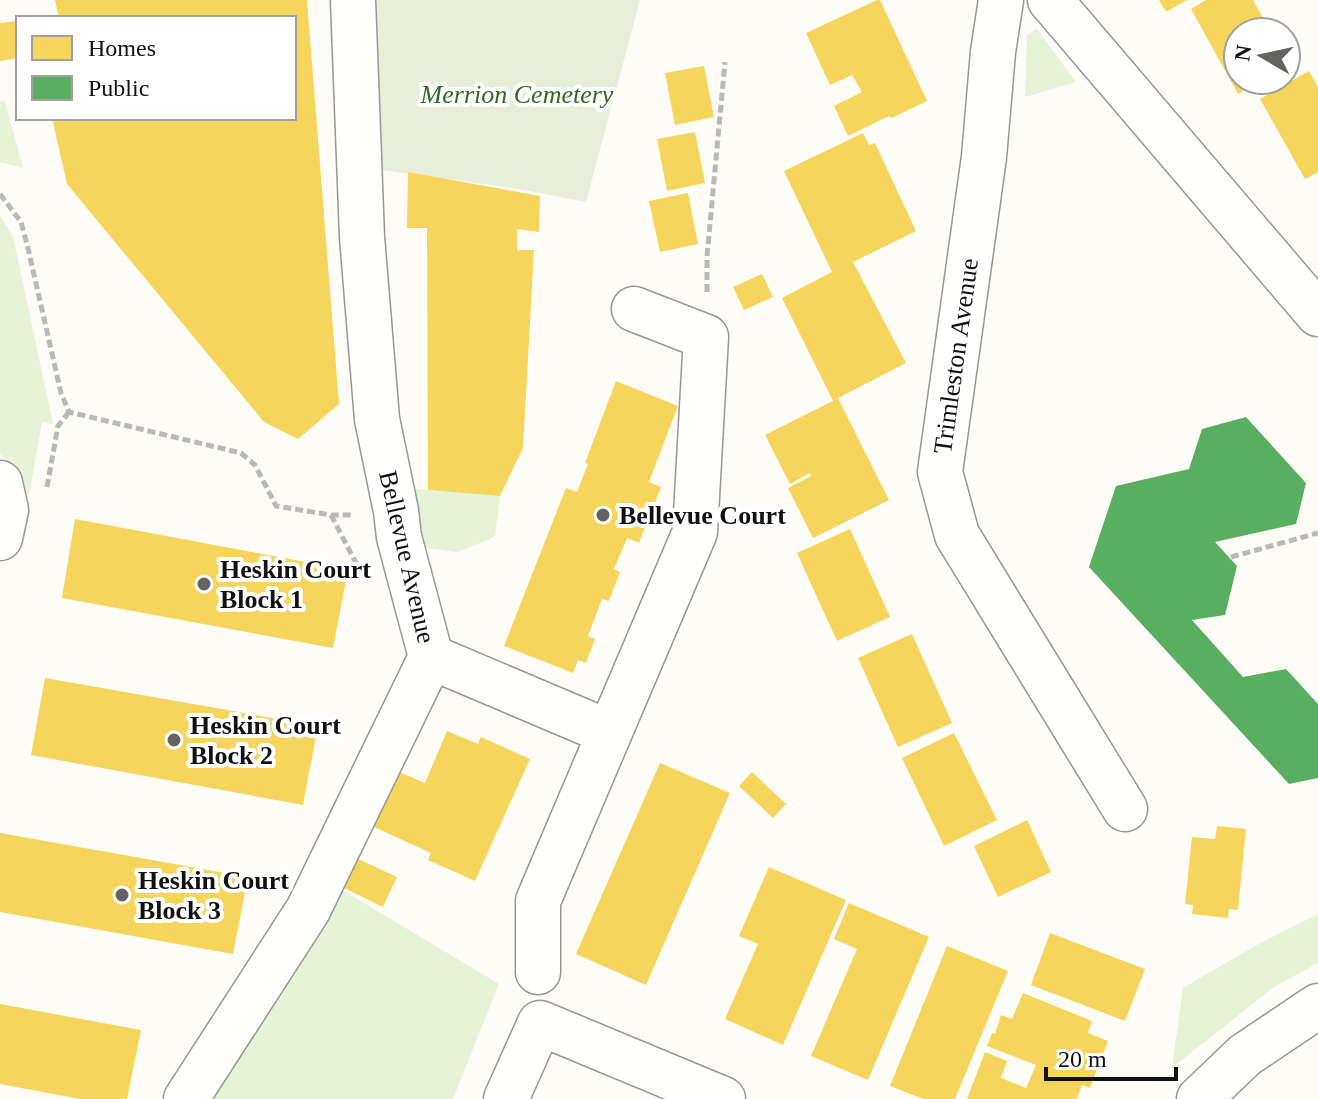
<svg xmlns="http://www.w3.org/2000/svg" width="1318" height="1099" viewBox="0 0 1318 1099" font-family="'Times New Roman',serif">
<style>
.green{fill:#e7f3d7}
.cemetery{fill:#e9eedb}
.homes{fill:#f6d55c}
.public{fill:#5aae61}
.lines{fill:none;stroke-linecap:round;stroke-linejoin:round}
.minor-casing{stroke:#979795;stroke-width:47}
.path{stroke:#b9b9b8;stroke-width:5;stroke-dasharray:8 4;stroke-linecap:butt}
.minor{stroke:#fffffe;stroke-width:44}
.poi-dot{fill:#646362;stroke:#fff;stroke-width:3}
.labels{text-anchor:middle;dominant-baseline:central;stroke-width:8;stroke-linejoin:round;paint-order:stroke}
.park-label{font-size:26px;font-style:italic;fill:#2f6b1f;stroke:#fff}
.street-label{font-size:26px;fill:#111;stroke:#fff}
.poi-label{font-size:26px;font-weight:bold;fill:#111;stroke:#fff;text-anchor:start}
</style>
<rect width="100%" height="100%" fill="#fdfcf7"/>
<g class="green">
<path d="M1037 29 1076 82 1025 97 1027 35Z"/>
<path d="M5 101V102L23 168 0 162V102Z"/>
<path d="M0 216 13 236 53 424 42 422 29 495 21 494 12 466 0 454Z"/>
<path d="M414 489 500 496 495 536 488 540 457 552 425 548Z"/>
<path d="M341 889 499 984 453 1099H203Z"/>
<path d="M1318 914V963L1274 987 1172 1068 1183 988 1253 947Z"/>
</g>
<path class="cemetery" d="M375 0H640L586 202 514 188 382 170Z"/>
<g class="homes">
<path d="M55 0H307L339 404 298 439 264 422 67 184 52 118H294V18H59Z"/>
<path d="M877 0H880L927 101 892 118 889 116 848 136 834 106 862 92 852 75 830 85 806 33Z"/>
<path d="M1159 0H1187L1166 12Z"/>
<path d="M1206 0H1253L1271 32H1238V80H1262L1238 94 1191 9Z"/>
<path d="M17 21 18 58 0 61V23Z"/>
<path d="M704 66 714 117 675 125 665 73Z"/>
<path d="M1309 71 1318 87V172L1305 179 1260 99Z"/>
<path d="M695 132 705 183 667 191 657 139Z"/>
<path d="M863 133 869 145 875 143 916 231 853 262 906 363 838 398 889 500 813 538 788 488 811 476 810 473 790 484 765 435 833 401 782 298 832 272 784 171Z"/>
<path d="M408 172 540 196 539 232 517 229V250H534L523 448 500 496 428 490 427 228H407Z"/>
<path d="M688 193 698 244 660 252 649 201Z"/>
<path d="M762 274 773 297 744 310 733 287Z"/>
<path d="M616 381 678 406 649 482 661 487 639 543 627 538 614 569 620 572 609 601 602 599 588 636 595 639 586 663 578 660 573 673 504 646 566 488 577 492 588 464 585 463Z"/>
<path d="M75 519 348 570 333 648 62 598Z"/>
<path d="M850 529 890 617 837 641 797 553Z"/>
<path d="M912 634 952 723 898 747 858 658Z"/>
<path d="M45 678 318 726 303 805 31 755Z"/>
<path d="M447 731 478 744 481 737 530 759 475 881 428 860 431 853 374 827 399 772 425 783Z"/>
<path d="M954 733 997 820 944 846 902 758Z"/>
<path d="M660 763 730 793 646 985 576 954Z"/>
<path d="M752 772 786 804 773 818 739 786Z"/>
<path d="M1027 820 1051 872 998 897 974 846Z"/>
<path d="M1217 826 1246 829 1238 910 1229 909 1228 918 1192 914 1193 905 1185 904 1192 837 1215 839Z"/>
<path d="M0 833 248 877 233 954 0 912Z"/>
<path d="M356 858 397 877 383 907 342 887Z"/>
<path d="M769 867 846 900 783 1045 725 1019 758 944 739 936Z"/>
<path d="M849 903 929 937 868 1080 811 1056 857 949 834 939Z"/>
<path d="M1050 933 1145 969 1125 1021 1031 985Z"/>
<path d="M947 946 1008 971 955 1099H923L890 1086Z"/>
<path d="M1023 993 1092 1021 1088 1033 1108 1041 1090 1088 1082 1085 1077 1099H967L985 1052 1007 1061 1001 1078 1026 1088 1036 1065 987 1046 992 1033 995 1034 1001 1015 1012 1019Z"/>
<path d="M0 1004 141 1030 127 1099H80L0 1084Z"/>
</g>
<path class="public" d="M1246 417 1306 483 1296 524 1215 542 1237 566 1225 615 1192 620 1243 677 1286 669 1318 704V778L1289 784 1089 567 1116 486 1189 469 1202 429Z"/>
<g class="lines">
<g class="minor-casing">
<g id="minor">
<path d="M1001 0 993 52 984 157 940 472 957 535 1125 809"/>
<path d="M1050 0 1318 314"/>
<path d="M0 483 6 510 0 538"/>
<path d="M431 657 608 732"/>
<path d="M538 972V901L695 532 706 337 634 309"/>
<path d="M186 1099 308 910 431 657 399 537 396 511 377 419 362 237 353 0"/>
<path d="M506 1099 540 1023 723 1099"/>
<path d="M1199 1099 1245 1055 1318 1006"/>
</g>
</g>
<g class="path">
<path d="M0 194 21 222 27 244 61 393 69 412 241 453 255 465 276 506 331 515H351"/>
<path d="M707 292V256L725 62"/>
<path d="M47 487 58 426 69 412"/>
<path d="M331 515 358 567"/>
<path d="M1231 557 1318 533"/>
</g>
<use href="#minor" class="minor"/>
</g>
<g class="poi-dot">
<circle cx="603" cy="515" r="8"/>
<circle cx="204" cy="584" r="8"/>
<circle cx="174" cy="740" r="8"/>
<circle cx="122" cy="895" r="8"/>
</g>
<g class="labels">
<g class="park-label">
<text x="517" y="94">Merrion Cemetery</text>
</g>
<g class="street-label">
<text transform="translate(956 356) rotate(-82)">Trimleston Avenue</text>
<text transform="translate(407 557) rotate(77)">Bellevue Avenue</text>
</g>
<g class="poi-label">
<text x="619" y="515">Bellevue Court</text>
<text x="220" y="569">Heskin Court<tspan x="220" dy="30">Block 1</tspan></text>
<text x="190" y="725">Heskin Court<tspan x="190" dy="30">Block 2</tspan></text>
<text x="138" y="880">Heskin Court<tspan x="138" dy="30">Block 3</tspan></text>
</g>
</g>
<rect x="16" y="16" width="280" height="104" fill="#ffffff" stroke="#a0a0a0" stroke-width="2"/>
<rect x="32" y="36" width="40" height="24" fill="#f6d55c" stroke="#a0a0a0" stroke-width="2"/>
<text x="88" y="56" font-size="24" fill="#111111">Homes</text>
<rect x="32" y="76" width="40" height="24" fill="#5aae61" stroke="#a0a0a0" stroke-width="2"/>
<text x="88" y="96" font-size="24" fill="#111111">Public</text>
<g transform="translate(1262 56) rotate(279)"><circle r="38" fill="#ffffff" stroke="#a0a0a0" stroke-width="2"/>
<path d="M0-6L14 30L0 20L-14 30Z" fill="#646362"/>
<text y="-12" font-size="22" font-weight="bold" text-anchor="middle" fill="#111111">N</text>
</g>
<path d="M1046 1067v12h130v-12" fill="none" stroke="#111111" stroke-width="4"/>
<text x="1058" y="1067" font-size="24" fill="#111111" stroke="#ffffff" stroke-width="6" paint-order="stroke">20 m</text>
</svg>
